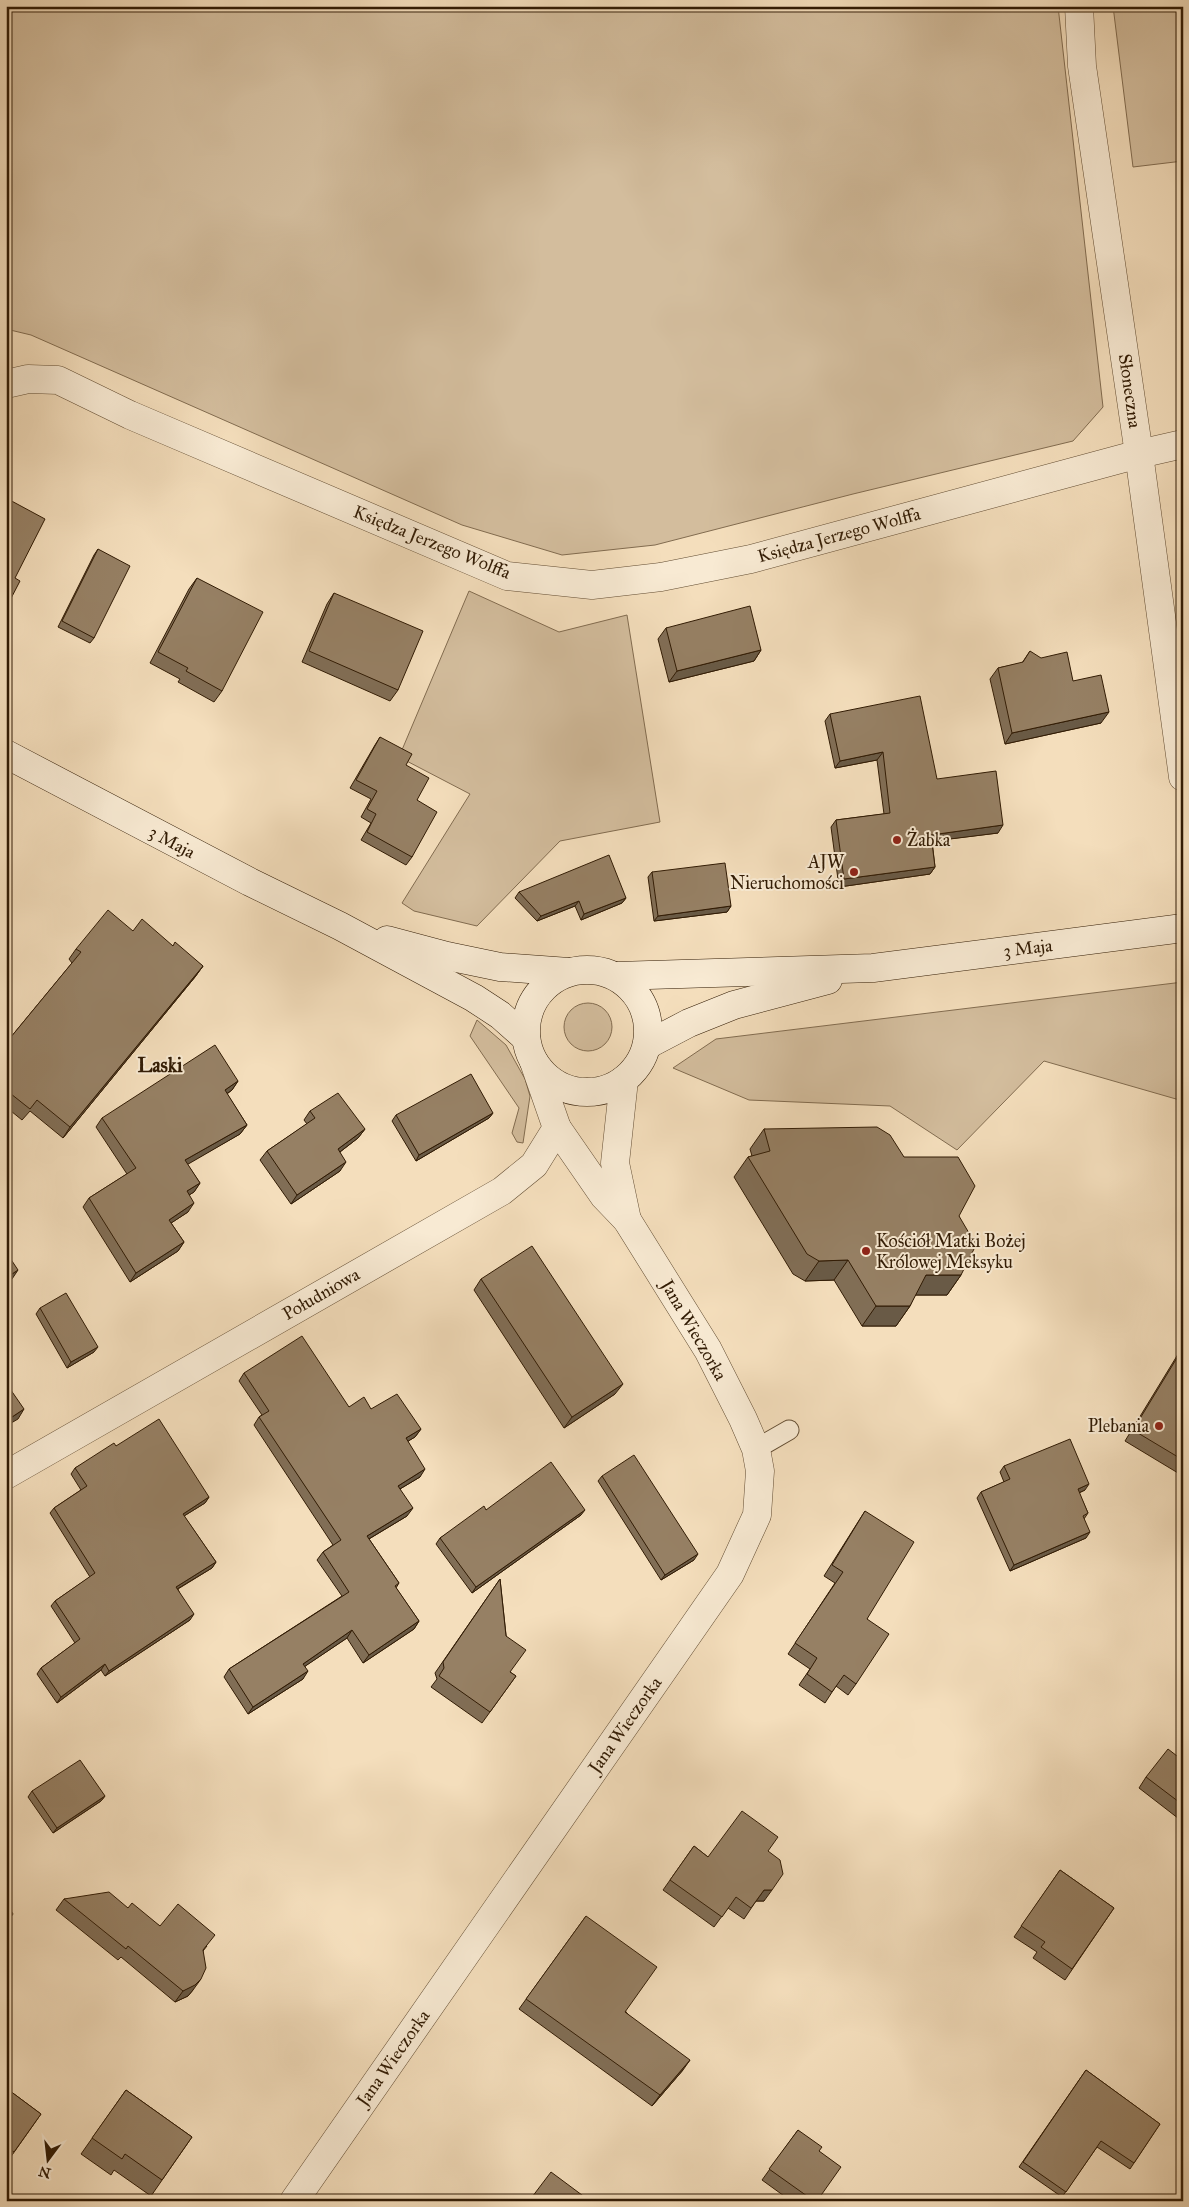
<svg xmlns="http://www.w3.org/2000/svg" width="1189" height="2207" viewBox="0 0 1189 2207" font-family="'IM FELL Great Primer',serif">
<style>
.green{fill:#d3bd9d;stroke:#826c50}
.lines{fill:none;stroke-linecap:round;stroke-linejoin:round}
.lane-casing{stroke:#624c32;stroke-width:21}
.street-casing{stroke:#624c32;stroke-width:29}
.secondary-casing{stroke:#311b04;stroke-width:29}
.lane{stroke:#f8ead3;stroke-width:19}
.street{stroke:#f8ead3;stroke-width:28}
.secondary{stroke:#f8ead3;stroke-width:28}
.wall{fill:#816e56;stroke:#311b04}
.shaded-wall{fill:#695a46;stroke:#311b04}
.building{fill:#968064;stroke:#311b04}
.poi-dot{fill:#8f2418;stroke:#f8ead3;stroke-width:2}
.labels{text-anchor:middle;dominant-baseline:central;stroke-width:4;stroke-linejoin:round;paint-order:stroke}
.street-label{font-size:18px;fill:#311b04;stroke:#f8ead3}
.poi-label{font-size:18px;fill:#311b04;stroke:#f8ead3;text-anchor:start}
.quarter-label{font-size:20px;font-weight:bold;fill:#311b04;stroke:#f8ead3}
</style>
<rect width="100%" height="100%" fill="#f4debc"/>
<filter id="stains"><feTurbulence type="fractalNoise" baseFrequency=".004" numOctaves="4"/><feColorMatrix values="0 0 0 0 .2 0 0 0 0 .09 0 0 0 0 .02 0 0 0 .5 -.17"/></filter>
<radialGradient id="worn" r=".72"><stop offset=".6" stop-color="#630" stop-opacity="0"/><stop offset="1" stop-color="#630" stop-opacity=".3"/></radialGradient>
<g class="green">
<path d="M6 6H1058L1103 407 1073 441 853 494 655 545 562 555 462 525 31 335 6 329Z"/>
<path d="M1113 6H1183V161L1133 167Z"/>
<path d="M469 591 559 632 627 615 660 822 560 841 477 926 414 911 402 903 470 794 399 757Z"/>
<path d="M1183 982V1101L1044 1061 957 1150 890 1106 749 1100 673 1068 716 1039Z"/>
<circle cx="588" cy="1027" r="24"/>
<path d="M477 1020 506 1045 525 1079 530 1096 523 1143 517 1142 512 1133 519 1108 470 1036Z"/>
</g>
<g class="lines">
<g class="lane-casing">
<path id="lane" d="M756 1449 789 1430"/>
</g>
<g class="street-casing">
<g id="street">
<path d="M1079 6 1082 66 1139 454 1183 777"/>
<path d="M6 384 28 379 58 380 130 415 507 576 592 585 661 577 751 559 1139 454 1183 444"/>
<path d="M624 1080 615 1163 627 1220"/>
<path d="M6 1475 502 1191 534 1165 557 1128 534 1062"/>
<path d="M294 2201 730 1574 757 1515 760 1471 756 1449 743 1419 708 1350 627 1220 604 1196 557 1128"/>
</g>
</g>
<g class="secondary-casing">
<g id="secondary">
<path d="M6 754 250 882 340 926 474 998 500 1015 526 1038"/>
<path d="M387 940 447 956 500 967 569 972"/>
<circle cx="587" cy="1031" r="61"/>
<path d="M616 976 873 968 1183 928"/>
<path d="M647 1045 689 1023 734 1005 828 980"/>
</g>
</g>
<use href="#lane" class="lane"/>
<use href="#street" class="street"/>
<use href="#secondary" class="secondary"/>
</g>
<g class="wall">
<path d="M98 549 94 638 90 643 58 627 94 555Z"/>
<path d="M197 578 222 691 214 702 178 682 180 679 150 663 189 589Z"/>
<path d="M334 593 398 690 390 701 302 662 327 604Z"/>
<path d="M666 628 761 650 754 661 669 682 658 639Z"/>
<path d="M1030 651 1101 723 1005 744 990 679 998 668 1022 663Z"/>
<path d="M830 714 937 779 998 833 932 841 935 867 930 874 839 887 831 827 836 820 884 814 877 760 835 768 825 721Z"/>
<path d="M380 737 406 765 417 800 412 857 406 865 361 840 371 823 361 817 371 799 350 788 375 745Z"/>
<path d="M652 872 731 906 727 912 654 921 648 877Z"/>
<path d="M519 892 626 898 622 903 581 920 575 906 537 921 515 898Z"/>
<path d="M133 931 173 946 203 966 195 977 63 1138 30 1111 22 1120 6 1107V1043L72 963 69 959 76 949Z"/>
<path d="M238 1081 232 1090 227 1094 247 1125 240 1134 187 1164 200 1183 194 1192 189 1195 188 1212 171 1223 184 1242 178 1251 130 1282 83 1207 89 1198 127 1174 96 1127 102 1118Z"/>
<path d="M310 1111 365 1129 358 1138 340 1152V1171L291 1204 260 1160 267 1151 307 1124 304 1120Z"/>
<path d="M493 1113 489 1118 416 1161 392 1121 396 1115Z"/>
<path d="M764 1129 904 1157 959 1216 961 1275 947 1295H915L910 1306 896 1326H862L834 1280 805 1281 793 1274 734 1177 748 1157 752 1156 750 1149Z"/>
<path d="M481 1279 615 1394 564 1428 474 1290Z"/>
<path d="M40 1308 94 1352 67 1368 36 1314Z"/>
<path d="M1183 1346V1476L1125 1441Z"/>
<path d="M244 1373 349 1407 371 1409 421 1429 415 1437 408 1441 420 1477 400 1489 407 1516 369 1539 399 1583 396 1588 419 1621 414 1629 363 1663 347 1638 305 1666 303 1679 248 1714 224 1677 229 1669 342 1596 317 1560 323 1552 333 1545 254 1425 259 1417 262 1415 239 1381Z"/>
<path d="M116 1446 209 1497 205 1503 184 1516 216 1562 212 1568 178 1589 190 1620 105 1676 101 1670 57 1703 37 1674 41 1668 75 1643 51 1606 55 1601 90 1577 50 1513 54 1508 81 1490 71 1474 75 1468Z"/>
<path d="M1004 1466 1085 1490 1079 1493 1088 1513 1084 1519 1086 1538 1010 1571 977 1498 981 1492 1004 1482 1000 1472Z"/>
<path d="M602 1476 694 1560 661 1580 598 1481Z"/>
<path d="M486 1510 581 1515 472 1593 436 1544 440 1538Z"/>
<path d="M865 1511 867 1619 856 1684 848 1695 836 1686 825 1703 799 1685 810 1669 788 1654 835 1583 824 1576 858 1522Z"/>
<path d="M500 1579 510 1672 516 1676 482 1723 431 1687 437 1679 435 1673Z"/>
<path d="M1183 1748V1822L1139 1788 1146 1777 1177 1756Z"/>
<path d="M32 1791 105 1796 101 1801 53 1833 28 1797Z"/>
<path d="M694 1846 708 1857 768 1851 764 1901H756L744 1919 728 1908 714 1927 663 1890Z"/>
<path d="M1060 1870 1114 1908 1065 1980 1033 1958 1037 1952 1014 1937Z"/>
<path d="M64 1899 128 1908 160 1926 207 1946 203 1951 193 1990 188 1996 175 2002 121 1957 118 1960 56 1910Z"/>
<path d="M586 1916 626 2012 683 2070 652 2106 519 2009Z"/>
<path d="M1086 2070 1160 2124 1130 2169 1097 2147 1062 2197 1019 2167Z"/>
<path d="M6 2088 41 2114 10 2158 6 2155Z"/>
<path d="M126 2090 192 2137 151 2196 114 2170 111 2175 81 2154Z"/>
<path d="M798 2130 819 2151 817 2201H791L762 2180Z"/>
</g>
<g class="shaded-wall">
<path d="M761 650 754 661 669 682 677 671Z"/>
<path d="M1109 712 1101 723 1005 744 1012 733Z"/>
<path d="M883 752 877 760 835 768 840 761Z"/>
<path d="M1003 825 998 833 926 842 931 835Z"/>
<path d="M935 867 930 874 839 887 844 879Z"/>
<path d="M626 898 622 903 581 920 584 914Z"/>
<path d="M579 901 575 906 537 921 541 916Z"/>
<path d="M731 906 727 912 654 921 658 916Z"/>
<path d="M203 966 195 977 63 1138 70 1127Z"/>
<path d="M238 1081 232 1090 219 1099 225 1090Z"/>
<path d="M493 1113 489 1118 416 1161 419 1155Z"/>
<path d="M247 1125 240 1134 178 1170 185 1160Z"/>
<path d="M365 1129 358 1138 332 1158 338 1149Z"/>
<path d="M346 1162 340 1171 291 1204 297 1195Z"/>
<path d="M200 1183 194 1192 181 1200 187 1191Z"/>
<path d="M194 1203 188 1212 162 1229 169 1220Z"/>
<path d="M184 1242 178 1251 130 1282 136 1273Z"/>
<path d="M848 1260 834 1280 805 1281 819 1261Z"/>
<path d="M18 1270 12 1279 6 1283V1278Z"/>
<path d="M926 1275H961L947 1295H912Z"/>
<path d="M876 1306H910L896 1326H862Z"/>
<path d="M98 1347 94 1352 67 1368 71 1362Z"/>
<path d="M623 1384 615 1394 564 1428 572 1417Z"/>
<path d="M24 1409 18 1419 6 1426V1421Z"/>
<path d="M421 1429 415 1437 400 1446 406 1438Z"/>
<path d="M425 1469 420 1477 393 1493 398 1486Z"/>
<path d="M1089 1484 1085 1490 1074 1495 1078 1489Z"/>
<path d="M209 1497 205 1503 179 1519 183 1514Z"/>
<path d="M413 1508 407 1516 362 1543 367 1536Z"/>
<path d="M585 1510 581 1515 472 1593 476 1587Z"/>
<path d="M1090 1532 1086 1538 1010 1571 1014 1565Z"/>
<path d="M698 1554 694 1560 661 1580 665 1575Z"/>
<path d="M216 1562 212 1568 172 1592 176 1587Z"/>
<path d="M194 1614 190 1620 105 1676 109 1671Z"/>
<path d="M419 1621 414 1629 363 1663 369 1655Z"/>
<path d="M352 1630 347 1638 298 1671 303 1664Z"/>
<path d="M105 1664 101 1670 57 1703 61 1697Z"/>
<path d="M308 1671 303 1679 248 1714 253 1707Z"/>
<path d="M105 1796 101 1801 53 1833 57 1828Z"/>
<path d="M764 1890H772L764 1901H756Z"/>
<path d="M13 1914 9 1920 6 1921V1918Z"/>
<path d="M201 1979 193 1990 188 1996 175 2002 183 1991Z"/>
<path d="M690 2060 683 2070 652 2106 660 2095Z"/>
</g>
<g class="building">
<path d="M6 498 45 519 15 578 20 581 6 608Z"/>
<path d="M98 549 130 566 94 638 62 621Z"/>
<path d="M197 578 263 612 222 691 186 671 188 668 158 652Z"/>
<path d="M334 593 423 631 398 690 309 651Z"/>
<path d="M750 606 761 650 677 671 666 628Z"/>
<path d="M1030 651 1041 658 1067 652 1073 681 1101 675 1109 712 1012 733 998 668 1023 662Z"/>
<path d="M920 696 937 779 996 771 1003 825 931 835 935 867 844 879 836 820 890 813 883 752 840 761 830 714Z"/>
<path d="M380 737 412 754 406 765 429 778 417 800 437 812 412 857 367 832 376 814 367 809 377 791 356 780Z"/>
<path d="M609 855 626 898 584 914 579 901 541 916 519 892Z"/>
<path d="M725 863 731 906 658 916 652 872Z"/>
<path d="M108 910 133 931 142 919 173 946 175 942 203 966 70 1127 37 1100 30 1109 6 1090V1043L81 952 76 949Z"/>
<path d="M215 1045 238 1081 225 1090 247 1125 185 1160 200 1183 187 1191 194 1203 169 1220 184 1242 136 1273 89 1198 136 1168 102 1118Z"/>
<path d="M471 1074 493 1113 419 1155 396 1115Z"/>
<path d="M338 1093 365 1129 338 1149 346 1162 297 1195 267 1151 315 1118 310 1111Z"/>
<path d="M877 1127 890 1135 904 1157H958L975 1186 959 1216 976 1245 961 1275H926L910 1306H876L848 1260 819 1261 807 1254 748 1157 770 1151 764 1129Z"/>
<path d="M532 1246 623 1384 572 1417 481 1279Z"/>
<path d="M6 1252 18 1270 6 1278Z"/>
<path d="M66 1293 98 1347 71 1362 40 1308Z"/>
<path d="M302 1336 349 1407 364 1397 371 1409 397 1394 421 1429 406 1438 425 1469 398 1486 413 1508 367 1536 399 1583 395 1586 419 1621 369 1655 352 1630 303 1664 308 1671 253 1707 229 1669 349 1592 323 1552 341 1540 259 1417 269 1411 244 1373Z"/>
<path d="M1183 1348V1460L1133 1430Z"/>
<path d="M6 1383 24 1409 6 1421Z"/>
<path d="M159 1419 209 1497 183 1514 216 1562 176 1587 194 1614 109 1671 105 1664 61 1697 41 1668 80 1639 55 1601 95 1573 54 1508 87 1486 75 1468 114 1443 116 1446Z"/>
<path d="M1070 1439 1089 1484 1078 1489 1088 1513 1083 1516 1090 1532 1014 1565 981 1492 1010 1479 1004 1466Z"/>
<path d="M634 1455 698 1554 665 1575 602 1476Z"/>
<path d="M551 1462 585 1510 476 1587 440 1538 484 1506 486 1510Z"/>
<path d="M865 1511 914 1542 867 1619 889 1634 856 1684 844 1675 832 1692 807 1674 817 1658 795 1643 843 1572 832 1565Z"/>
<path d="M500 1579 506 1636 526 1650 510 1672 516 1676 490 1712 439 1676 444 1668 443 1662Z"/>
<path d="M1183 1748V1805L1146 1777 1168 1749 1177 1756Z"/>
<path d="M80 1760 105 1796 57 1828 32 1791Z"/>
<path d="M742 1811 778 1837 768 1851 780 1860 783 1874 772 1890H764L751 1908 736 1897 722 1917 670 1880 694 1846 708 1857Z"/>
<path d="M1060 1870 1114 1908 1072 1969 1041 1947 1045 1942 1021 1926Z"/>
<path d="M109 1892 128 1908 132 1903 160 1926 178 1904 215 1935 203 1950 206 1968 201 1979 195 1985 183 1991 128 1946 126 1949 64 1899Z"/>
<path d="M6 1902 13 1914 6 1918Z"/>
<path d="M586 1916 657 1967 625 2012 690 2060 660 2095 526 1999Z"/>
<path d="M1086 2070 1160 2124 1134 2163 1101 2141 1066 2192 1023 2162Z"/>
<path d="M6 2088 41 2114 14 2152 6 2147Z"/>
<path d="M126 2090 192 2137 162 2180 125 2154 122 2159 92 2138Z"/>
<path d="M798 2130 822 2147 819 2151 841 2167 817 2201H814L769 2169Z"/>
<path d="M551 2172 590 2201H529Z"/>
</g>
<g class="poi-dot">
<circle cx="897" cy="840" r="5"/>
<circle cx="854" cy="872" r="5"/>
<circle cx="866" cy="1251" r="5"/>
<circle cx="1159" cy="1426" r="5"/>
</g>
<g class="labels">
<g class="street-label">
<text transform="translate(1130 391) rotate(82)">Słoneczna</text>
<text transform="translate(839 535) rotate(-15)">Księdza Jerzego Wolffa</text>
<text transform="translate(432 542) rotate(22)">Księdza Jerzego Wolffa</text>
<text transform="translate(172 842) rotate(28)">3 Maja</text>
<text transform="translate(1028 948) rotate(-7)">3 Maja</text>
<text transform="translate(321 1294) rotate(-30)">Południowa</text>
<text transform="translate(694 1330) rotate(60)">Jana Wieczorka</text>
<text transform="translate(625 1725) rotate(-55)">Jana Wieczorka</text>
<text transform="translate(393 2058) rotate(-55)">Jana Wieczorka</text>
</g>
<g class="poi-label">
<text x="907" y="840">Żabka</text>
<text x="844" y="862" text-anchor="end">AJW<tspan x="844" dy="21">Nieruchomości</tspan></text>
<text x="876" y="1241">Kościół Matki Bożej<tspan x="876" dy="21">Królowej Meksyku</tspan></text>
<text x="1149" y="1426" text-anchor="end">Plebania</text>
</g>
<g class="quarter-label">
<text x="160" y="1065">Laski</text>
</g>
</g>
<rect width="1189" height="2207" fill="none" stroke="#f4debc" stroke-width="25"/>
<rect x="8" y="8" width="1174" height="2192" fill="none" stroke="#311b04" stroke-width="2.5"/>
<rect x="12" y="12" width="1164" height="2182" fill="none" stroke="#311b04"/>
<g transform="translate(48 2160) rotate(195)" stroke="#f8ead3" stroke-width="4" paint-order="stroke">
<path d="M0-4L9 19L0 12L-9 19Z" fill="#311b04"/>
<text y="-8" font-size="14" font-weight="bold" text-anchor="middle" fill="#311b04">N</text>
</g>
<rect width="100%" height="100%" filter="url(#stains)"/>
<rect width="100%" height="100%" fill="url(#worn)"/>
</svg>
